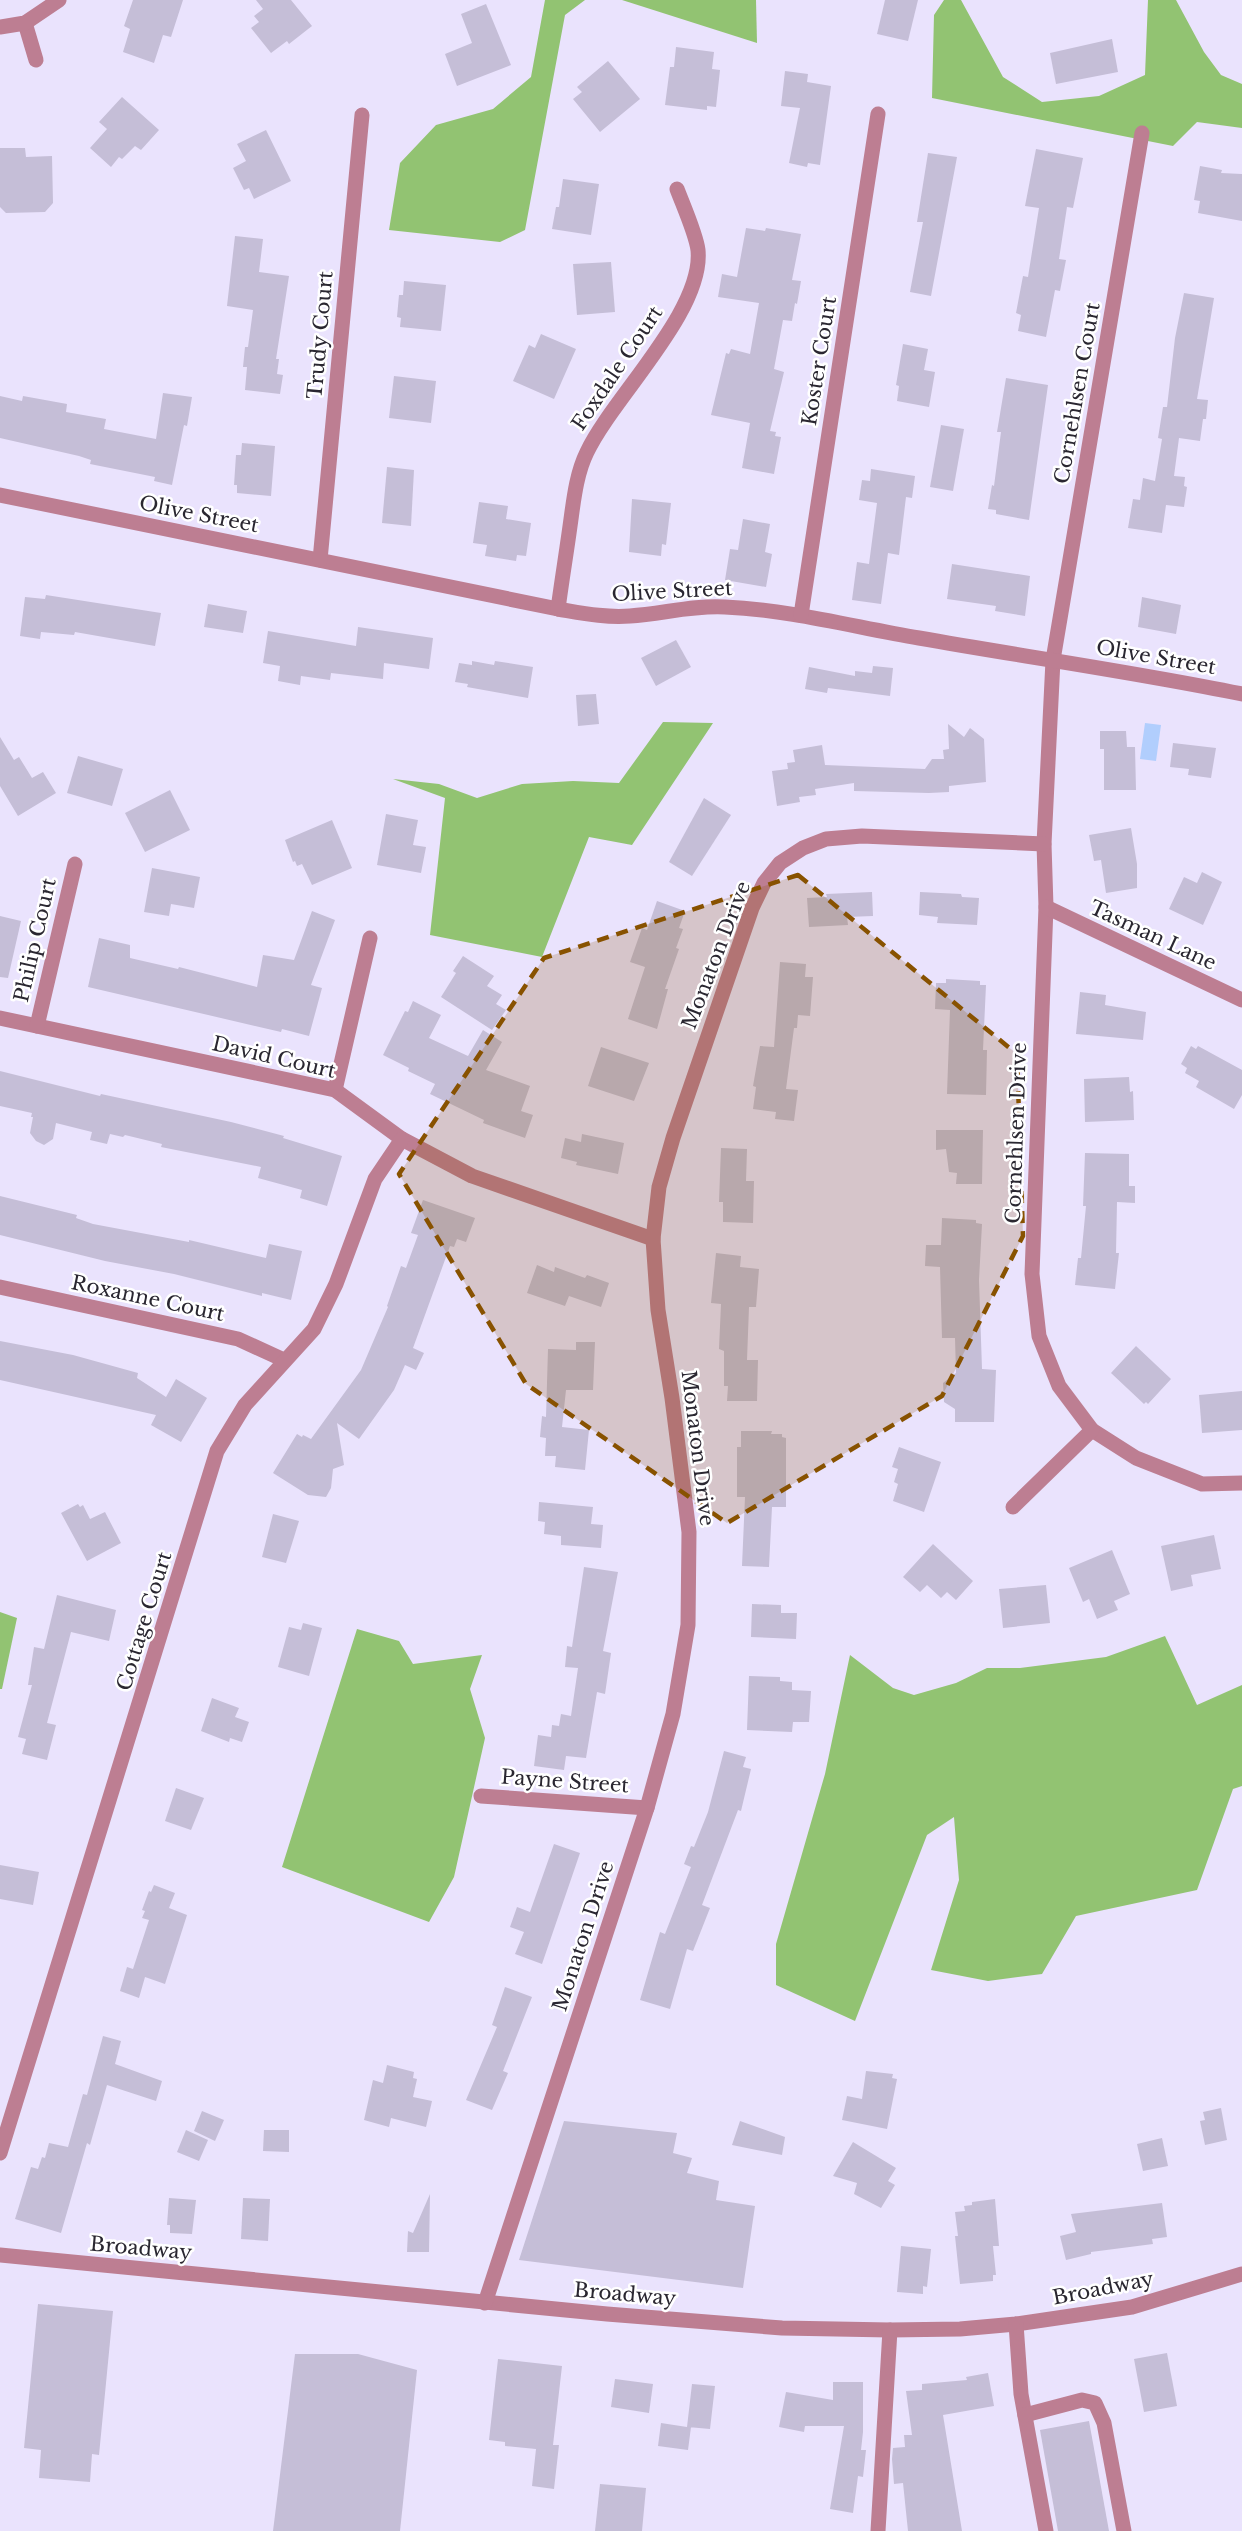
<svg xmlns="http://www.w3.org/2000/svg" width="1242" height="2531" viewBox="0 0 1242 2531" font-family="'Libre Baskerville',serif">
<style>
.forest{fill:#92c372}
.water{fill:#b1cefd}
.building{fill:#c5bed7}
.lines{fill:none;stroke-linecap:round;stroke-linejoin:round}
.minor{stroke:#bd7e92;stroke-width:15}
.marked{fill:#885200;fill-opacity:0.2;stroke:#885200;stroke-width:4.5;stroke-dasharray:12 8;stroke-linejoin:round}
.labels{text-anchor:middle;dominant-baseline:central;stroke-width:5;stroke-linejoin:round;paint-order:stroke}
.street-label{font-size:20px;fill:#2a2731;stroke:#fff}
</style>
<rect width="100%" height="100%" fill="#eae3fd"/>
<g class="forest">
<path d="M545 0H585L565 15 525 230 500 242 389 230 400 163 436 125 493 109 531 77Z"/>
<path d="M622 0H756L757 43Z"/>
<path d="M944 0H961L1003 77 1042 102 1099 96 1145 75 1148 0H1176L1204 52 1221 75 1242 84V128L1197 122 1173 146 932 98 934 15Z"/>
<path d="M663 722 713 723 632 845 589 837 542 957 430 935 445 798 393 779 439 784 477 798 522 784 573 781 619 783Z"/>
<path d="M0 1612 17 1618 2 1689H0Z"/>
<path d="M357 1629 399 1641 413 1664 482 1655 470 1689 485 1738 454 1877 429 1922 282 1867Z"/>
<path d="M1165 1636 1197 1705 1242 1685V1786L1233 1789 1197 1890 1076 1916 1042 1974 988 1981 931 1970 959 1880 954 1817 927 1835 855 2021 776 1985V1944L825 1774 850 1655 893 1688 914 1695 956 1683 987 1668H1020L1106 1657Z"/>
</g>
<path class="water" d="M1145 723 1161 725 1156 761 1140 759Z"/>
<g class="building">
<path d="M133 0H183L171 37 163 35 154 63 123 52 130 29 124 26Z"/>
<path d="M256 0H291L312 26 289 44 287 41 271 53 251 28 259 22 254 16 263 9Z"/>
<path d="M885 0H918L908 41 877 34Z"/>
<path d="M486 4 511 65 457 86 445 54 472 43 461 14Z"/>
<path d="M1112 39 1118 72 1056 84 1050 53Z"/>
<path d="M676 47 714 52 712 69 720 70 716 107 707 106V110L665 105 670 67H674Z"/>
<path d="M608 61 640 99 600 132 573 99 582 92 577 87Z"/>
<path d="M785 71 808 74 807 82 831 86 820 165 808 163 807 167 789 163 800 108 781 106Z"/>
<path d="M122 97 159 130 141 150 135 146 122 159 119 157 111 167 90 148 107 129 99 122Z"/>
<path d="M266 130 291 181 254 199 249 188 244 190 233 168 246 161 237 144Z"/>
<path d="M0 148H25L26 157 52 156 53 203 45 212 6 213 0 207Z"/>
<path d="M1036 149 1083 158 1073 208 1067 207 1059 259 1066 260 1060 291 1055 290 1046 337 1018 331 1021 315 1016 313 1023 276 1028 277 1039 208 1025 206Z"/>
<path d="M928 153 957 157 931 296 910 292 923 222H917Z"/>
<path d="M1200 166 1222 170 1221 173 1242 174V221L1198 213 1200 201 1194 200Z"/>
<path d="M563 179 599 184 591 235 552 229 556 207H559Z"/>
<path d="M746 228 765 231 766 228 801 234 792 280 801 281 797 304 795 303 792 321 783 320 774 369 784 372 770 431 776 432 775 436 781 437 774 474 742 468 750 423 711 415 726 353 729 354 731 349 750 354 759 303 718 297 722 274 737 277Z"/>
<path d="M235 236 263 239 259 272 289 276 276 359H279L277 374 283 375 280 394 245 390 247 367H243L245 347H248L253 310 227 306Z"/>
<path d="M611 262 615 312 577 315 573 264Z"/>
<path d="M404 281 446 285 441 331 400 327 401 318 397 317 399 295H403Z"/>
<path d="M1184 293 1214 298 1197 399 1208 400 1206 419H1203L1200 441 1179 438 1174 476 1185 477 1184 486 1187 487 1184 507 1166 505 1162 533 1128 528 1133 499 1140 500 1143 478 1155 481 1162 439 1158 438 1163 407H1167L1175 338Z"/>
<path d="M541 334 576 349 554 399 513 381 529 345 535 348Z"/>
<path d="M903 344 928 349 924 370 935 372 929 407 897 401 899 386 896 385Z"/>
<path d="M394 376 436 381 431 423 389 418Z"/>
<path d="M1006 378 1048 385 1029 520 996 514V510L988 509 992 485 994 486 1001 432H997Z"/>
<path d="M163 393 192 397 187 426 184 425 172 485 154 481 155 477 90 464 91 460 79 456 0 438V396L22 401 23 396 67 404 66 412 106 419 104 429 156 439Z"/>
<path d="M941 425 964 429 953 491 930 487Z"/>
<path d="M242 443 275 446 271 496 237 493V485H234L236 455H241Z"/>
<path d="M387 467 414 470 411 526 382 523Z"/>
<path d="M871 469 915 476 912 498 906 497 899 555 888 553 881 604 852 600 857 562 869 564 877 503 859 500 862 480 870 481Z"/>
<path d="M632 499 671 503 666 545 662 544 661 556 629 552Z"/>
<path d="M479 502 508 506 506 519 531 523 526 556 517 555 516 561 485 556 487 545 473 543Z"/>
<path d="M743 519 770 524 765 552 772 554 766 587 725 580 730 549 738 550Z"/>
<path d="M952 564 1030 576 1025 616 995 611 996 606 947 599Z"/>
<path d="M46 595 161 613 155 646 75 632 74 635 41 632 40 639 20 636 25 597 45 599Z"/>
<path d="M1142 597 1181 605 1176 634 1138 627Z"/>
<path d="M208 604 247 611 243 633 204 627Z"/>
<path d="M358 627 433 638 429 669 384 663 383 679 331 673 330 680 301 676 300 685 278 681 280 666 263 663 268 631 356 646Z"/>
<path d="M676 640 691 667 656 686 641 658Z"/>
<path d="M472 661 494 665 495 661 533 667 528 698 467 687 468 684 455 682 459 663 472 665Z"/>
<path d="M873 666 893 668 890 696 828 688 827 693 805 689 809 667 855 676V671L872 673Z"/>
<path d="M596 694 599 724 578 726 576 695Z"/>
<path d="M948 724 964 737 970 728 984 739 986 782 949 786V792L929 793 854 791V783L815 789 816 795 799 797 800 802 777 806 772 771 788 769 787 763 795 762 793 750 822 745 825 765 925 769 932 759H944L943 750 949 749Z"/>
<path d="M1100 731H1126L1127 747H1135L1136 790H1104V749H1100Z"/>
<path d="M0 737 14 760 19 757 32 778 43 772 56 793 18 816 0 786Z"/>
<path d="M1173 743 1216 748 1211 778 1188 775 1189 769 1170 767Z"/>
<path d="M78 756 123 769 112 806 67 793Z"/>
<path d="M170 790 190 830 145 852 125 813Z"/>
<path d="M704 798 731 815 692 876 669 862Z"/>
<path d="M386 814 418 820 413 845 426 847 421 873 377 865Z"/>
<path d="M332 820 352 868 312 885 302 864 297 866 295 861 293 862 285 840Z"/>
<path d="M1131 828 1137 864V888L1106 893 1101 860 1094 861 1089 835Z"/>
<path d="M152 868 200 877 194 908 171 904 169 916 144 912Z"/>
<path d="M1202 872 1222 882 1203 925 1169 909 1184 877 1197 883Z"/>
<path d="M872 892 873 916 847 917 848 925 809 927 807 898 827 897 826 894Z"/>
<path d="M920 892 961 894 962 897 979 898 977 925 937 923 938 917 919 915Z"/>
<path d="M657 901 685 911 679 928 683 929 676 948 679 949 665 989H668L657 1029 628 1019 645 967 630 962 642 928 647 930Z"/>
<path d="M312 911 335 920 311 985 322 988 309 1036 282 1029 281 1032 88 987 99 938 130 945V958L178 969 179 967 257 987 263 955 294 960Z"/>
<path d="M0 916 21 921 8 978 0 977Z"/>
<path d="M463 956 494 976 487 986 502 995 496 1004 506 1010 492 1030 441 997 456 973 453 971Z"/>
<path d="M780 962 806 964 805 977H813L810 1016 798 1015 797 1028H794L786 1089 798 1090 794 1121 775 1119 776 1112 753 1109 756 1087 753 1086 760 1046 774 1047Z"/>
<path d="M946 979 980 981V985H986L983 1050H987L986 1095 947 1094 950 1010 935 1009 936 983H946Z"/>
<path d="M1080 992 1106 995 1105 1005 1146 1012 1143 1040 1076 1034Z"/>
<path d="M413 1001 441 1015 429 1038 468 1056 483 1030 502 1042 486 1070 530 1086 521 1111 533 1115 525 1138 483 1123 484 1120 430 1094 435 1084 408 1071 409 1068 383 1055 405 1011 408 1012Z"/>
<path d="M1191 1046 1196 1049 1198 1046 1242 1070V1095L1234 1109 1196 1087 1199 1081 1185 1073 1187 1068 1181 1064Z"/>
<path d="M601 1047 649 1063 634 1101 588 1086Z"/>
<path d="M0 1071 100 1096 101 1094 231 1122 284 1136 283 1138 342 1156 327 1206 300 1198 302 1190 258 1178 261 1167 161 1147 162 1144 125 1135 123 1137 110 1134 107 1144 90 1140 92 1132 56 1123 53 1139 44 1145 36 1141 30 1133 33 1117H31L32 1113 0 1106Z"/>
<path d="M1129 1077 1130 1092 1133 1091 1134 1120 1085 1122 1084 1079Z"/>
<path d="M936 1130H983L982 1184H956L957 1173 949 1172 946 1149 936 1150Z"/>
<path d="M582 1134 624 1143 618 1174 576 1165 577 1162 561 1158 565 1138 581 1142Z"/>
<path d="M721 1148 747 1149 746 1181H754L753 1223 723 1222V1202H719Z"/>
<path d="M1085 1153 1129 1154V1186H1135V1203L1117 1202 1116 1253H1119L1115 1289 1075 1285 1078 1258H1081L1086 1206H1083Z"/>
<path d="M0 1196 77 1215 76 1218 93 1224 189 1242V1240L266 1258 269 1244 302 1251 291 1300 262 1293V1296L174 1274 105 1261 0 1235Z"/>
<path d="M423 1200 475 1218 466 1242 457 1239 454 1247 450 1246 413 1348 424 1353 416 1370 405 1365 394 1390 359 1439 337 1423 344 1465 333 1469 331 1488 326 1497 308 1495 273 1473 297 1434 302 1437 303 1435 311 1439 361 1370 388 1307 387 1306 401 1266 406 1268 418 1235 411 1233Z"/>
<path d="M942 1218 976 1220V1223L982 1224 979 1280 982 1369 996 1370 994 1422H955V1409L944 1402 943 1383 956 1373 955 1338H942L940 1267 925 1266 926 1245H941Z"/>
<path d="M716 1253 741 1256 740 1267 759 1269 756 1307H749L747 1360H758L757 1401H727L728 1386H724V1351L719 1349 721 1304 711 1303Z"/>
<path d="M537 1265 554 1272 555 1267 585 1278 587 1275 609 1283 601 1307 569 1296 565 1306 527 1293Z"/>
<path d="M0 1341 73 1355 138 1373 137 1378 166 1397 176 1379 207 1398 181 1442 151 1425 156 1415 0 1380Z"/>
<path d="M576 1342H595L593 1390H566L562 1427 589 1430 585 1470 555 1467 556 1456H545L546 1438 540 1437 542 1416 546 1417 548 1349 576 1350Z"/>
<path d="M1136 1346 1171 1379 1148 1404 1146 1402 1144 1404 1111 1373Z"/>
<path d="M1242 1391V1430L1202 1433 1199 1395Z"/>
<path d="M741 1431H772L771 1434H782V1437L786 1438V1507H772L769 1567 742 1566 745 1497H737V1447H741Z"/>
<path d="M899 1447 941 1462 924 1512 893 1501 898 1484 894 1482 898 1469 892 1467Z"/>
<path d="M539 1502 593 1507 591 1524 603 1525 601 1548 561 1545V1536L544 1534 545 1522 538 1521Z"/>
<path d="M78 1504 80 1507 83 1505 90 1519 105 1512 121 1543 87 1561 61 1513Z"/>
<path d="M273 1514 299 1521 286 1563 262 1557Z"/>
<path d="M1214 1535 1221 1569 1191 1575 1193 1586 1171 1591 1161 1546Z"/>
<path d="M933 1544 973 1581 956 1600 947 1592 941 1598 927 1585 920 1592 903 1577Z"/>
<path d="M1112 1550 1130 1594 1114 1601 1118 1610 1097 1619 1089 1599 1083 1602 1069 1568Z"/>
<path d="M584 1567 618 1572 603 1651 611 1653 605 1694 597 1692 586 1758 566 1756 564 1770 534 1766 538 1735 551 1737 552 1725 559 1726 561 1714 571 1716 578 1668 565 1667 567 1646 572 1647Z"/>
<path d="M1046 1585 1050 1623 1003 1628 999 1589Z"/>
<path d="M57 1595 116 1610 109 1641 71 1632 47 1723 56 1725 47 1760 22 1754 26 1739 18 1737 32 1685H28L34 1647 44 1649Z"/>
<path d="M752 1604 781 1605V1613H797L796 1639 751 1637Z"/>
<path d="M303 1623 322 1628 309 1676 278 1667 289 1627 301 1630Z"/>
<path d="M749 1676 780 1677V1681L792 1682V1690L811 1691 809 1722H793L792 1732 747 1730Z"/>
<path d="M212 1698 239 1708 235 1717 249 1722 242 1742 230 1738 229 1742 201 1731Z"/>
<path d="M724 1751 746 1757 743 1767 751 1769 741 1811 738 1810 702 1905 710 1908 693 1951 687 1949 670 2009 640 2000 660 1932 665 1934 691 1867 684 1864 691 1846 694 1847 708 1812Z"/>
<path d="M176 1788 204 1798 191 1830 165 1821Z"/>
<path d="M554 1844 580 1853 542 1964 515 1954 524 1932 510 1927 517 1907 530 1912Z"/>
<path d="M0 1865 39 1872 33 1905 0 1899Z"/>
<path d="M154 1885 175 1893 169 1908 187 1915 165 1984 145 1977 139 1998 120 1991 127 1967 133 1969 149 1920 142 1918 145 1911 142 1910 149 1891 151 1892Z"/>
<path d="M505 1987 532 1997 503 2071 508 2073 492 2110 466 2100 497 2027 492 2025Z"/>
<path d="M103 2036 121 2041 115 2064 162 2081 156 2101 107 2085 90 2145 87 2143 61 2233 15 2219 31 2167 38 2169 42 2157 45 2158 49 2143 68 2147 83 2094 87 2095Z"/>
<path d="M387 2065 414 2072 413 2078 417 2079 413 2097 432 2101 426 2127 391 2118 389 2127 364 2120 373 2080 383 2083Z"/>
<path d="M866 2071 893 2074 892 2078 897 2079 887 2129 842 2120 847 2096 862 2099Z"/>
<path d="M1221 2108 1227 2140 1205 2145 1200 2121 1205 2120 1203 2112Z"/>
<path d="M202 2111 224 2120 215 2141 194 2131Z"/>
<path d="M564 2121 677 2133 673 2153 692 2158 687 2173 719 2181 716 2200 755 2206 743 2288 519 2260Z"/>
<path d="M740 2121 785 2137 782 2155 732 2145Z"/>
<path d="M186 2130 208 2140 199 2161 177 2152Z"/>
<path d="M264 2130H289V2152L263 2151Z"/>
<path d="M1162 2138 1168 2166 1143 2171 1137 2144Z"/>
<path d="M853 2142 896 2168 888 2181 895 2185 881 2208 854 2194 857 2183 833 2176Z"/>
<path d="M430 2194 429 2252H407L408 2231 413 2233Z"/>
<path d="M169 2198 196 2200 192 2234 170 2233V2225H167Z"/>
<path d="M243 2198 270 2199 268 2241 241 2239Z"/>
<path d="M995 2199 999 2246H993L996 2275H993V2281L960 2284 955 2236H958L955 2212 965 2211 964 2206 972 2205V2202Z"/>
<path d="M1162 2203 1167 2237 1152 2239 1153 2244 1091 2252V2254L1066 2260 1060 2236 1076 2232 1071 2214Z"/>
<path d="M901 2246 931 2249 927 2287 923 2286V2294L897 2292Z"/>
<path d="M38 2304 113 2311 99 2455 92 2454 90 2482 39 2478 41 2450 24 2448Z"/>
<path d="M1167 2353 1177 2406 1144 2412 1134 2359Z"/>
<path d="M295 2354H358L417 2370 400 2531H273Z"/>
<path d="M498 2359 562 2366 553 2445H559L554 2489 532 2486 536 2449 505 2446V2442L489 2440Z"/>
<path d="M988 2373 994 2406 943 2415 962 2531H908L903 2483 894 2484 892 2459 893 2448 905 2447 904 2435H912L906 2391 922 2390V2384L967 2380 966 2377Z"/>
<path d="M615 2379 653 2384 649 2413 611 2407Z"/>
<path d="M833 2382H863V2432L861 2450H866L863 2477 858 2476 853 2513 830 2509 844 2426H805L804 2432 779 2427 786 2392 833 2400Z"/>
<path d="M692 2384 715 2386 710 2429 688 2427H691L688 2450 658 2446 661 2423 687 2427Z"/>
<path d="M1089 2421 1109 2531H1058L1040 2430Z"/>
<path d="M600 2484 646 2488 642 2531H595Z"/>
</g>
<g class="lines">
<g class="minor">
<path d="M25 23 36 60"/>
<path d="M0 27 25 23 59 0"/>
<path d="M1142 133 1053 660 1044 844 1046 907 1032 1274 1039 1336 1059 1386 1092 1430 1136 1458 1202 1484 1242 1483"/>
<path d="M0 495 558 609C582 613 606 618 630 616 662 614 693 605 725 607 791 610 854 627 919 638 1026 657 1135 672 1242 694"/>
<path d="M320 560 362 115"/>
<path d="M558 609C562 579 567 549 571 519 574 497 577 472 587 452 613 397 704 311 698 250 696 234 683 205 677 189"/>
<path d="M801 615 878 114"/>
<path d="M1046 907 1242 1000"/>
<path d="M0 1018 335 1090 402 1139 472 1176 653 1239"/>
<path d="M37 1026 75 864"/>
<path d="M335 1090 370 938"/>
<path d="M0 1287 238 1339 284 1360"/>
<path d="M1013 1507 1092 1430"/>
<path d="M481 1796 647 1808"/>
<path d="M0 2153 217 1451 245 1405 314 1329 336 1284 375 1179 402 1139"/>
<path d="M0 2255 607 2314 782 2328 890 2330 960 2329 1016 2324 1132 2307 1242 2274"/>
<path d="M485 2303 647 1808 673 1714 688 1625 689 1532 672 1398 658 1310 653 1239 659 1187 673 1138 752 908 764 883 780 863 803 848 826 839 862 836 1044 844"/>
<path d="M1016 2324 1021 2394 1046 2531"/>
<path d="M1025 2415 1082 2400 1095 2403 1104 2423 1124 2531"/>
<path d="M878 2531 890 2330"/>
</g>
</g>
<path class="marked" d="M798 875 1017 1054 1023 1236 942 1396 727 1523 526 1384 399 1174 544 958Z"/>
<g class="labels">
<g class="street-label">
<text transform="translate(320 335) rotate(-85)">Trudy Court</text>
<text transform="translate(819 361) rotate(-81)">Koster Court</text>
<text transform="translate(617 368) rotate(-56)">Foxdale Court</text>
<text transform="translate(1077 393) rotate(-80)">Cornehlsen Court</text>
<text transform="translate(199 514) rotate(11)">Olive Street</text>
<text transform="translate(672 591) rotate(-3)">Olive Street</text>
<text transform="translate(1156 657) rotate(10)">Olive Street</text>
<text transform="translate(1153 935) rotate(25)">Tasman Lane</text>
<text transform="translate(35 940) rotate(-77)">Philip Court</text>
<text transform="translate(716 955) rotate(-69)">Monaton Drive</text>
<text transform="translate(274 1057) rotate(13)">David Court</text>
<text transform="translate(1016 1133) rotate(-88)">Cornehlsen Drive</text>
<text transform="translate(148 1298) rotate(12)">Roxanne Court</text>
<text transform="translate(698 1448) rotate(83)">Monaton Drive</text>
<text transform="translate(144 1621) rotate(-73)">Cottage Court</text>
<text transform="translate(565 1781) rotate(4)">Payne Street</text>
<text transform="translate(583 1936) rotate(-72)">Monaton Drive</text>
<text transform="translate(141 2248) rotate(5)">Broadway</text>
<text transform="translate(1103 2288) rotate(-11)">Broadway</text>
<text transform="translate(625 2294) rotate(5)">Broadway</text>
</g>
</g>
</svg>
